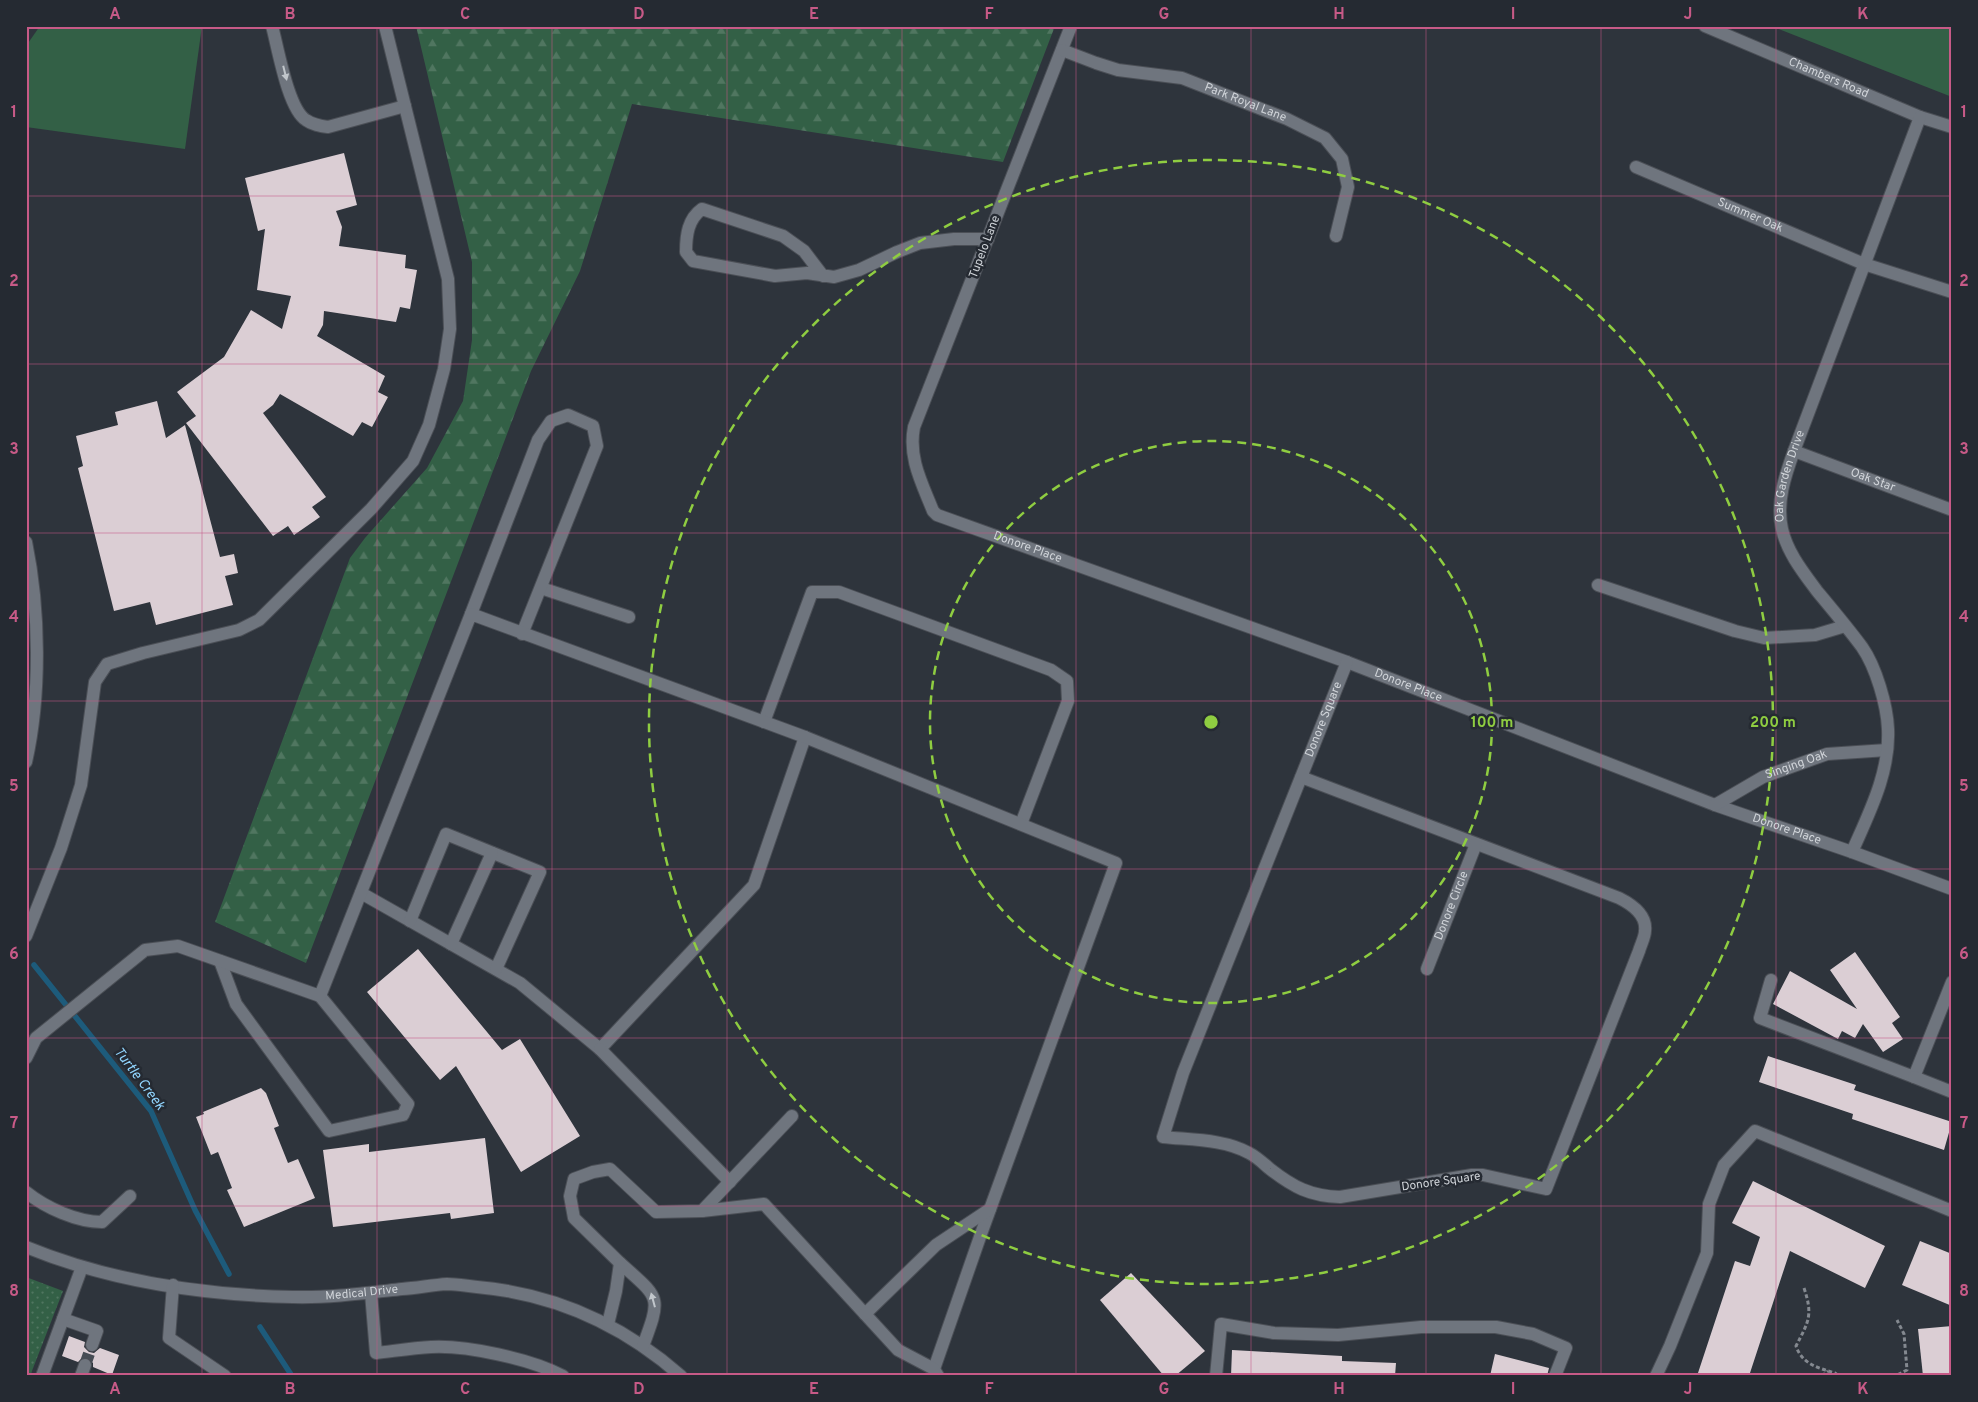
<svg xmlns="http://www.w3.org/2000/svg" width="1978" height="1402" viewBox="0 0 1978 1402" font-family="Overpass,sans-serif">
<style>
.grass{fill:url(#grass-dots)}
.forest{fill:url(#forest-firs)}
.park{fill:#336046}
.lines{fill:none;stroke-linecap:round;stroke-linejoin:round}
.stream{stroke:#1d5b7b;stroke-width:5.5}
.building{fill:#dbced4}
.minor-tunnel{stroke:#464c54;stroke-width:12;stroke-dasharray:12 6;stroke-linecap:butt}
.minor-casing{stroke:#4b4f56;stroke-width:14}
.path{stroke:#848990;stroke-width:3;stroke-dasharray:4 2.5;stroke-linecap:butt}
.minor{stroke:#6f757e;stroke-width:12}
.oneway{fill:#c1c6cb}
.grid{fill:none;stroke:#c75a87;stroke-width:1;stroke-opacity:0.55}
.ring{fill:none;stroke:#8fcd41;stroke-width:2.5;stroke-dasharray:9 6}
.labels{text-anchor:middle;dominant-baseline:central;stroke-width:5;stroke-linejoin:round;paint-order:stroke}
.street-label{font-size:12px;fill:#d0d4d9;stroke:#252a32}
.water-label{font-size:14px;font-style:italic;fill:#92d6ff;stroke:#252a32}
.centre{fill:#8fcd41;stroke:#252a32;stroke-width:2.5}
.ring-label{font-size:15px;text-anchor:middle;font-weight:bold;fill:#8fcd41;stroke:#252a32;stroke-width:5;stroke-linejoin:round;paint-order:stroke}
.neatline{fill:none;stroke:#c75a87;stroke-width:2}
.grid-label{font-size:16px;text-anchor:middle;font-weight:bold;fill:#c75a87}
</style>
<defs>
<pattern id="grass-dots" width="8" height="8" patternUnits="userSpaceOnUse" patternTransform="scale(1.25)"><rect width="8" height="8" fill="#336046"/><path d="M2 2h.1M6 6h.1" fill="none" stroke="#507660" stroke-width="1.8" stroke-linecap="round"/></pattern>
<pattern id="forest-firs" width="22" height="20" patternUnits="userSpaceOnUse" patternTransform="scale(1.25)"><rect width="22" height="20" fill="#336046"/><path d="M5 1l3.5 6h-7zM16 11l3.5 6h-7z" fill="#507660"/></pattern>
</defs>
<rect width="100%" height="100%" fill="#2e343c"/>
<path class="grass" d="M26 1277 63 1291 30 1376H26Z"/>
<path class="forest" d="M416 26H1055L1003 162 632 104 580 271 531 371 306 963 215 922 350 558 365 538 427 468 463 401 472 340V262Z"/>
<g class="park">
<path d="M40 26H202L185 149 26 127V46Z"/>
<path d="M1771 26H1952V97Z"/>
</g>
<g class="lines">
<g class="stream">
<path d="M34 965 151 1111 195 1210 229 1274"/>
<path d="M260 1327 292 1376"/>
</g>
</g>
<g class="building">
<path d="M344 153 357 205 336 211 342 227 339 246 406 255 405 268 417 270 410 309 400 307 396 322 324 311 323 325 317 336 385 376 378 392 388 397 372 427 362 422 353 436 280 394 273 405 263 413 326 497 312 507 320 517 294 535 288 526 273 536 186 423 196 416 177 392 224 357 251 310 282 329 291 296 257 290 265 229 258 231 245 178Z"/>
<path d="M157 401 166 438 185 425 220 557 234 554 238 573 225 576 233 605 156 625 150 602 114 611 78 468 83 466 76 436 118 425 115 412Z"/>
<path d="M418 949 502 1050 520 1039 580 1136 521 1172 456 1066 440 1080 367 992Z"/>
<path d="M1855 952 1900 1017 1892 1023 1903 1039 1883 1052 1863 1024 1855 1038 1842 1031 1838 1039 1773 1004 1790 971 1857 1009 1830 970Z"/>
<path d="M1768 1056 1856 1085 1854 1090 1952 1122 1944 1150 1852 1119 1853 1114 1759 1082Z"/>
<path d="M261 1088 266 1093 279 1126 274 1128 288 1163 298 1159 315 1198 244 1227 227 1190 232 1188 218 1152 211 1155 196 1117 204 1114 203 1112Z"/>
<path d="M485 1138 494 1213 451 1219 450 1213 333 1227 323 1150 369 1144V1152Z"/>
<path d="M1753 1181 1885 1246 1865 1288 1790 1251 1749 1376H1697L1735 1261 1750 1266 1760 1237 1732 1223Z"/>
<path d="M1920 1241 1952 1254V1306L1902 1285Z"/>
<path d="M1131 1273 1205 1351 1175 1376H1164L1100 1300Z"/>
<path d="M1952 1326V1376H1923L1918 1329Z"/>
<path d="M69 1336 85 1342 84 1347 89 1352 94 1353 100 1348 119 1355 112 1375 93 1367V1363L88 1358 83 1357 78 1362 62 1356Z"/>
<path d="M1232 1350 1342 1356V1361L1396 1363 1395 1376H1231Z"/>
<path d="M1495 1354 1549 1368 1547 1376H1490Z"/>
</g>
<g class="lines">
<path class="minor-tunnel" d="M85 1365 92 1345"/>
<g class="minor-casing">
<g id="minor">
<path d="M272 26C278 48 288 109 306 120 313 125 320 126 328 127L405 106"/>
<path id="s1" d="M1071 26 914 427C908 458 922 483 933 511L937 515 1347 662 1715 805 1852 852 1952 889"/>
<path id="s2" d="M1705 26 1920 117 1952 127"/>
<path id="s3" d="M1062 50 1096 63 1118 70 1182 78 1287 119 1325 138 1342 159 1348 187 1336 236"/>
<path id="s4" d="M1636 167 1864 264 1952 292"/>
<path d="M823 276 804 251 783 236 702 209C688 219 686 235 686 252L693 261 775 276 807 273 834 277 859 270 897 252 920 243 954 239H988"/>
<path id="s5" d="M1794 451 1952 510"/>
<path d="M26 542C40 610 41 695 26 762"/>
<path d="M1598 585 1735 631 1764 638 1815 635 1845 626"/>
<path d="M541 588 629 617"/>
<path d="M471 614 538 440 551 421 568 415 593 426 597 446 522 634"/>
<path d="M764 722 812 592H839L1051 670 1067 681 1068 701 1021 824"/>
<path id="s6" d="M1301 777 1619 898C1631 904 1647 915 1645 931 1645 937 1641 944 1639 951L1546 1189 1483 1175H1472L1340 1197C1310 1196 1293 1187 1270 1169 1264 1164 1257 1157 1249 1153 1224 1139 1191 1140 1163 1137L1183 1073 1347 662"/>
<path id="s7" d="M1715 805 1763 777 1827 754 1887 750"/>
<path id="s8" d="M1852 852C1869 813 1890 773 1888 729 1887 705 1876 667 1862 647 1848 628 1832 609 1817 591 1803 572 1787 552 1782 529 1776 502 1785 476 1794 451L1920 117"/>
<path d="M361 893 520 983 600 1049 754 885 805 737"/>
<path d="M410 921 446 834 540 872 496 969"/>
<path d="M26 936 61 848 81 785 95 682 107 664 143 653 239 630 259 620 371 509 413 461 429 425 444 369 450 329 448 279 385 26"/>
<path d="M451 944 492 853"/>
<path d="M220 961 236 1004 329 1131 403 1115 408 1104 320 996"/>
<path id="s9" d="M1427 969 1476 844"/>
<path d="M1771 980 1760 1018 1914 1077 1952 982"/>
<path d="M600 1049 730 1182"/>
<path d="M26 1058 36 1038 145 950 178 946 320 996 471 614 805 737 1116 863 981 1234 934 1369 938 1376"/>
<path d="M1914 1077 1952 1092"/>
<path d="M26 1192C46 1208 77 1222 102 1222L130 1196"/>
<path d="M702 1211 792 1116"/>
<path id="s10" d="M26 1247C109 1281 203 1295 293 1297 329 1298 366 1293 402 1289 417 1288 432 1285 447 1284 457 1284 467 1286 477 1287 556 1294 622 1324 681 1376"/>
<path d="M620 1263 574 1218 570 1196 574 1179 593 1172 610 1169 656 1212 702 1211 764 1204 898 1350 934 1369"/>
<path d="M173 1285 169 1338 225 1376"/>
<path d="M371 1293 376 1353C394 1351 413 1348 431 1347 466 1345 531 1359 563 1376"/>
<path d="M865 1314 936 1245 990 1209"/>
<path d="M63 1319 97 1331 92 1345"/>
<path d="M608 1324 616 1291 620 1263C660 1299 662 1295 643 1346"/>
<path d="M42 1376 82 1267"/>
<path d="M81 1376 85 1365"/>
<path d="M1216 1376 1221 1324 1274 1333 1338 1335 1421 1327H1496L1533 1334 1566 1348 1555 1376"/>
<path d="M1656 1376 1670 1346 1707 1253 1709 1204 1724 1165 1755 1131 1952 1211"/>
</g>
</g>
<g class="path">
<path d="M1804 1288C1813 1315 1809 1321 1796 1346 1802 1364 1818 1368 1835 1373L1839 1376"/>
<path d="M1822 1376 1828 1371"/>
<path d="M1872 1376 1897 1375 1907 1370 1904 1334 1897 1320"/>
</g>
<use href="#minor" class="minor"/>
</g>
<defs><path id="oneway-solid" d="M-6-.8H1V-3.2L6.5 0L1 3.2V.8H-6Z" transform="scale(1.25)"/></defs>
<g class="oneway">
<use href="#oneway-solid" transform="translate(285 73) rotate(76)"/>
<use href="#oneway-solid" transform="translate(653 1300) rotate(-105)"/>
</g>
<path class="grid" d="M202 26V1376M377 26V1376M552 26V1376M727 26V1376M902 26V1376M1076 26V1376M1251 26V1376M1426 26V1376M1601 26V1376M1776 26V1376M26 196H1952M26 364H1952M26 533H1952M26 701H1952M26 869H1952M26 1038H1952M26 1206H1952"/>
<g class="ring">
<circle cx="1211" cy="722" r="281"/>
<circle cx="1211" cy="722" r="562"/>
</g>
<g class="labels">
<g class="street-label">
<text stroke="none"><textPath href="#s2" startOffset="134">Chambers Road</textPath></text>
<text stroke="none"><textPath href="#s3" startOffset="192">Park Royal Lane</textPath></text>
<text stroke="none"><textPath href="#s4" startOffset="124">Summer Oak</textPath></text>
<text transform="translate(985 247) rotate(-69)">Tupelo Lane</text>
<text stroke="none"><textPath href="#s8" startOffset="414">Oak Garden Drive</textPath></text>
<text stroke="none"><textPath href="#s5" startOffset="84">Oak Star</textPath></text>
<text stroke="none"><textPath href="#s1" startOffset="620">Donore Place</textPath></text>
<text stroke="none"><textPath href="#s1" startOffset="1025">Donore Place</textPath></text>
<text stroke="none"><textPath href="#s6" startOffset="1510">Donore Square</textPath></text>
<text stroke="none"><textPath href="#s7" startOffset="91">Singing Oak</textPath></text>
<text stroke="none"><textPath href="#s1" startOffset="1430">Donore Place</textPath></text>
<text stroke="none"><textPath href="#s9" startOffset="68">Donore Circle</textPath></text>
<text transform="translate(1441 1182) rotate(-8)">Donore Square</text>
<text stroke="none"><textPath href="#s10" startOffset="342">Medical Drive</textPath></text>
</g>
<g class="water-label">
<text transform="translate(139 1079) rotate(53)">Turtle Creek</text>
</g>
</g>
<circle cx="1211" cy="722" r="8" class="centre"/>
<g class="ring-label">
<text x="1492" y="727">100 m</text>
<text x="1773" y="727">200 m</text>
</g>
<rect width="1978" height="1402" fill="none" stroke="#252a32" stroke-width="55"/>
<rect x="28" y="28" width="1922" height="1346" class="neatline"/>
<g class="grid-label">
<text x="115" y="19">A</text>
<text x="290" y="19">B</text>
<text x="465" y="19">C</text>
<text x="639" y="19">D</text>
<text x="814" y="19">E</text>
<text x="989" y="19">F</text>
<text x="1164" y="19">G</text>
<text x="1339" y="19">H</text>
<text x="1513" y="19">I</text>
<text x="1688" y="19">J</text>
<text x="1863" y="19">K</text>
<text x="14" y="117">1</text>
<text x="1964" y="117">1</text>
<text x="14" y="286">2</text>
<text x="1964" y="286">2</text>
<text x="14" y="454">3</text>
<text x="1964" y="454">3</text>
<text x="14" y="622">4</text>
<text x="1964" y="622">4</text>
<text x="14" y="791">5</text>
<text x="1964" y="791">5</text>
<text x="14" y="959">6</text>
<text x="1964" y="959">6</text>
<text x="14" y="1128">7</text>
<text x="1964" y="1128">7</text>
<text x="14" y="1296">8</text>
<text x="1964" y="1296">8</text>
<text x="115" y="1394">A</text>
<text x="290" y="1394">B</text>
<text x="465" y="1394">C</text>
<text x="639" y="1394">D</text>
<text x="814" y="1394">E</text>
<text x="989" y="1394">F</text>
<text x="1164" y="1394">G</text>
<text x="1339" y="1394">H</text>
<text x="1513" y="1394">I</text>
<text x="1688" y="1394">J</text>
<text x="1863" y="1394">K</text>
</g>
</svg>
